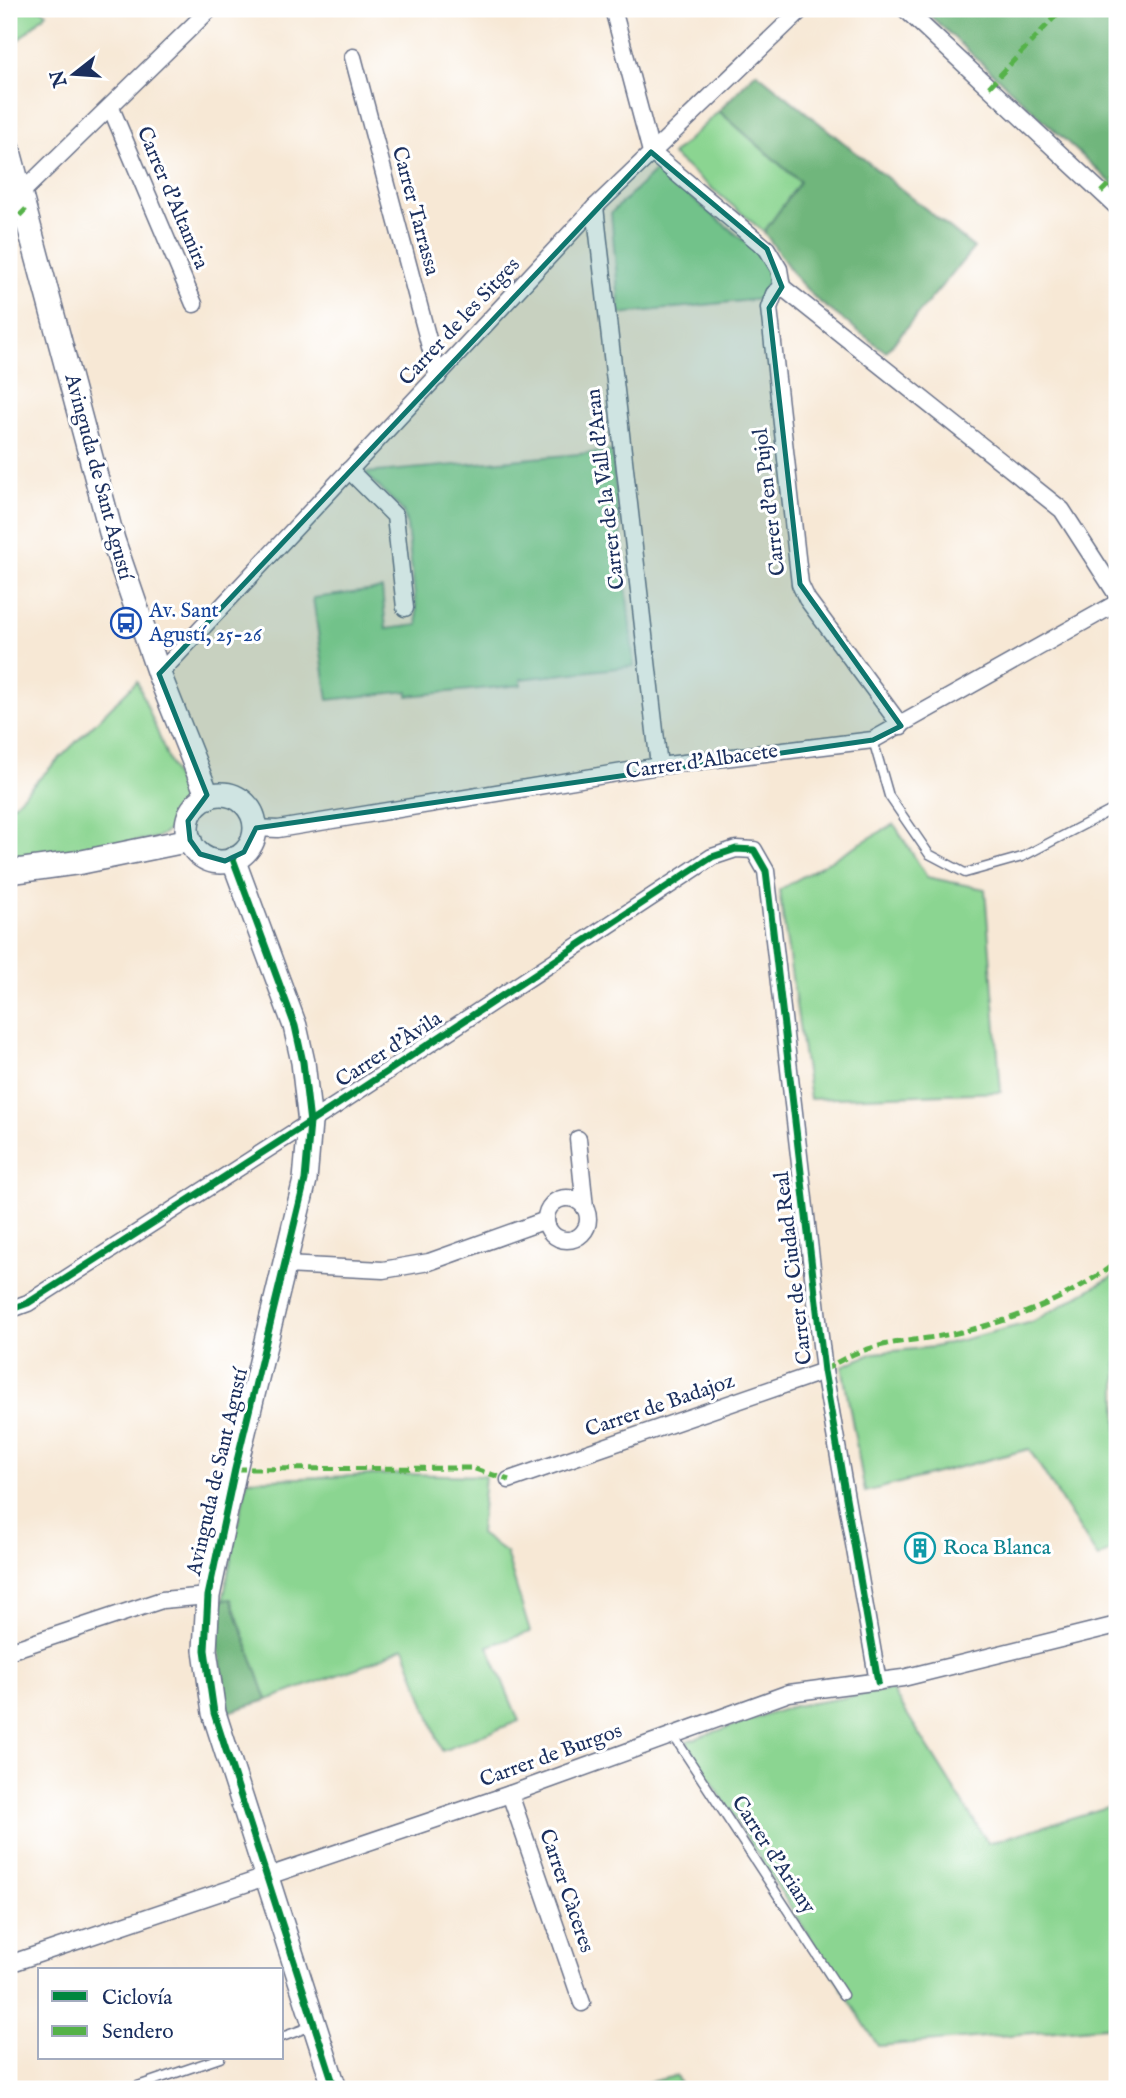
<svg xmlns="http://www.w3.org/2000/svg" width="1126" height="2098" viewBox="0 0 1126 2098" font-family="'IM FELL English',serif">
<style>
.green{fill:#8bd591;stroke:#538278;stroke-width:2}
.forest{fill:#70b67b;stroke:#46726c;stroke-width:2}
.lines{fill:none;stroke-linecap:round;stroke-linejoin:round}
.lane-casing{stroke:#687088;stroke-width:11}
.street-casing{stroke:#687088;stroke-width:19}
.secondary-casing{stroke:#687088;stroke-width:26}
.lane{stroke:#fff;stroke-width:8}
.street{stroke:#fff;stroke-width:16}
.secondary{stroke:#fff;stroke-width:23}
.quiet{stroke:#55b248;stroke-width:5;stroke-dasharray:10 5;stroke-linecap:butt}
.cycleway-casing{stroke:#fff;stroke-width:11}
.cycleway{stroke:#00873e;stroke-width:7}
.marked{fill:#0f766e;fill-opacity:0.2;stroke:#0f766e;stroke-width:5;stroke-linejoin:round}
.labels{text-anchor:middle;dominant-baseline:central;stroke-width:6;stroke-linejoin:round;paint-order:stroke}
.street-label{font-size:21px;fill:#1b2f5e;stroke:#fff}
.transit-label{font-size:21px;fill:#164399;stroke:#fff;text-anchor:start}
.culture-label{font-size:21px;fill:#0d838f;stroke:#fff;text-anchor:start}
</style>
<rect width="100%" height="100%" fill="#fff"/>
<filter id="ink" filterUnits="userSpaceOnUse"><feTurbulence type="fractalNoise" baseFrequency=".0143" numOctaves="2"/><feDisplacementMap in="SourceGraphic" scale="14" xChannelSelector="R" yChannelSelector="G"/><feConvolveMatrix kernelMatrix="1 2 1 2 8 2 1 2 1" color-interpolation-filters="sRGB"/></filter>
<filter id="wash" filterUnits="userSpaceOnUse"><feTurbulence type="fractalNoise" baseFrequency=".00686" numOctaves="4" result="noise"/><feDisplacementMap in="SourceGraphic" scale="28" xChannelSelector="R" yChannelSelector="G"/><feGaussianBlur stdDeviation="1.57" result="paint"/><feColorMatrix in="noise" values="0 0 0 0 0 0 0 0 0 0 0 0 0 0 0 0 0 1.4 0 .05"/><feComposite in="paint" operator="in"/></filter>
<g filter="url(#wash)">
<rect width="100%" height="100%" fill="#f7e8d5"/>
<g class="green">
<path d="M9 9H41L47 13 9 49Z"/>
<path d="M719 111 800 182 764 232 672 155Z"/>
<path d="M657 169 761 255 772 273 760 299 620 314 611 213Z"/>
<path d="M612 451 634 666 521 679V685L408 696V691L328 700 313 598 382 589 386 629 418 625 407 526 403 511 365 473Z"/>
<path d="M137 681 183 796 171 829 156 838 9 861V809Z"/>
<path d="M894 824 927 877 985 889 1001 1092 810 1099 779 890Z"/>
<path d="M1117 1274V1547L1098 1558 1029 1449 865 1492 842 1366 874 1353 934 1347 1032 1322Z"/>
<path d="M403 1474 485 1476 480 1534 506 1553 530 1632 488 1646 519 1721 442 1751 404 1647 368 1664 267 1700 231 1600H223L247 1480Z"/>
<path d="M892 1690 988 1843 1117 1804V2026L878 2046 686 1741 794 1706Z"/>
<path d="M676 2076 683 2089H621L675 2076Z"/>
</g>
<g class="forest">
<path d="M923 9H1117V188Z"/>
<path d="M756 72 974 248 886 352 817 300 797 279 764 232 800 182 719 111Z"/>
<path d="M231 1599 267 1700 229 1712 217 1641 223 1600Z"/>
</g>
</g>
<g filter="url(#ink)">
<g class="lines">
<g class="lane-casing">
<g id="lane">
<path d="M873 740 889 796 929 854 965 873 1022 857 1110 811"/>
<path d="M673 1735 843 1995"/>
<path d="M282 2037 312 2026"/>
<path d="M129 2089 220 2058"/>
</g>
</g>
<g class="street-casing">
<g id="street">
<path d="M613 9 651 152 767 249 779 269 782 287"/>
<path d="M905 9 1117 207"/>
<path d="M353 57 438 377"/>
<path d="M111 108 194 304"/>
<path d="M22 192 210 9"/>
<path d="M595 207 659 766"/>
<path d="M9 226 26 209"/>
<path d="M349 470 395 516 405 608"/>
<path d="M159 674 595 207 802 9"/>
<path d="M901 726 807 599 800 584 769 308 774 294 782 287 1062 510 1117 595"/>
<path d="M255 828 278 829 659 766 873 740 1117 603"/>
<path d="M578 1139 585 1208"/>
<circle cx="567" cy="1219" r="21"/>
<path d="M285 1265 383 1270 429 1262 546 1220"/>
<path d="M9 1310 28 1303 338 1104 712 857 736 849 754 850 766 871 824 1371 878 1682"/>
<path d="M509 1480 824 1371"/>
<path d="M9 1651 162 1600 208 1596"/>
<path d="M510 1794 582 2003"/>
<path d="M9 1964 510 1794 789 1693 903 1678 1117 1625"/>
</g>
</g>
<g class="secondary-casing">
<g id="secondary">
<path d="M9 151 113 540 159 674 208 797"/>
<circle cx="221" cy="828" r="34"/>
<path d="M233 859 295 1026 303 1062 310 1123 305 1180 235 1469 208 1596 205 1650 214 1713 335 2089"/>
<path d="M9 872 82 862 190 840"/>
</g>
</g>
<use href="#lane" class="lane"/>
<use href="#street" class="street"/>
<use href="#secondary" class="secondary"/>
<g class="quiet">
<path d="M989 87 1062 9"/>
<path d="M1101 192 1117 176"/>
<path d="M9 226 26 209"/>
<path d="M824 1371C869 1338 910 1344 961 1332 1019 1319 1070 1297 1117 1262"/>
<path d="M235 1469 472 1468 509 1480"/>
</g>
<g class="cycleway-casing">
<g id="cycleway">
<path d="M233 859 295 1026 303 1062 310 1123 305 1180 235 1469 208 1596 205 1650 214 1713 335 2089"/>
<path d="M9 1310 28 1303 338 1104 712 857 736 849 754 850 766 871 824 1371 878 1682"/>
</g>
</g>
<use href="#cycleway" class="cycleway"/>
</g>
</g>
<path class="marked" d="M651 152 767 249 782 287 769 308 800 584 901 726 873 740 256 828 244 852 225 861 200 854 190 840 188 821 207 795 159 674Z"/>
<defs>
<g id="bus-ring" transform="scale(1.575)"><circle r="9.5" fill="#fff" stroke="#1a4fb4" stroke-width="1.5"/><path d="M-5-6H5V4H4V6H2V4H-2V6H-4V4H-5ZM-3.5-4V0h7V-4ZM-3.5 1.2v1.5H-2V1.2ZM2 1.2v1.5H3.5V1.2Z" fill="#1a4fb4"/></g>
<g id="building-ring" transform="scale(1.575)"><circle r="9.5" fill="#fff" stroke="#0f9aa8" stroke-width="1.5"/><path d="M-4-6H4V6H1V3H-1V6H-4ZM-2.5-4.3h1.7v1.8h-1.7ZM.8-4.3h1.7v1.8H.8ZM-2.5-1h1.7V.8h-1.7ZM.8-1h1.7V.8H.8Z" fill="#0f9aa8"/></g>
</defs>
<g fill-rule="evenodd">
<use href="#bus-ring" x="126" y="623"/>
<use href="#building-ring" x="920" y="1548"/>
</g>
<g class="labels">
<g class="street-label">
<text transform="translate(172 198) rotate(67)">Carrer d'Altamira</text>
<text transform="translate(415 211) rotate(75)">Carrer Tarrassa</text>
<text transform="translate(460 322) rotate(-47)">Carrer de les Sitges</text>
<text transform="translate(98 477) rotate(75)">Avinguda de Sant Agustí</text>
<text transform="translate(606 489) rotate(-97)">Carrer de la Vall d'Aran</text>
<text transform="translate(770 502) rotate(-97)">Carrer d'en Pujol</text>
<text transform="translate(702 762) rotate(-8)">Carrer d'Albacete</text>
<text transform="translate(389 1050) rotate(-33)">Carrer d'Àvila</text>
<text transform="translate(794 1268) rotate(-97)">Carrer de Ciudad Real</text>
<text transform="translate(660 1406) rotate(-19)">Carrer de Badajoz</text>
<text transform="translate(218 1472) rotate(-77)">Avinguda de Sant Agustí</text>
<text transform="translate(551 1756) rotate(-20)">Carrer de Burgos</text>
<text transform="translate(773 1855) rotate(57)">Carrer d'Ariany</text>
<text transform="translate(566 1891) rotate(71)">Carrer Càceres</text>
</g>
<g class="transit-label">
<text x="149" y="611">Av. Sant<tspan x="149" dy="24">Agustí, 25-26</tspan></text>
</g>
<g class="culture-label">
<text x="943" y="1548">Roca Blanca</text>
</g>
</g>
<rect width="1126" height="2098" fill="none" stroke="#fff" stroke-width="35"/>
<rect x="38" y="1968" width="245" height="91" fill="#ffffff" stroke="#a4acbf" stroke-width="2"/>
<rect x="52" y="1991" width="35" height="10" fill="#00873e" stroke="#a4acbf" stroke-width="2"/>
<text x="102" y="2004" font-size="21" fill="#1b2f5e">Ciclovía</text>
<rect x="52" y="2026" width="35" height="10" fill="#55b248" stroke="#a4acbf" stroke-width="2"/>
<text x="102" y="2038" font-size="21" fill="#1b2f5e">Sendero</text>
<g transform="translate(74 74) rotate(253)" stroke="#ffffff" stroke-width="5" paint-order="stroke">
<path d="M0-5L12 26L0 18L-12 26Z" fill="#1b2f5e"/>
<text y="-10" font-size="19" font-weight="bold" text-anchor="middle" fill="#1b2f5e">N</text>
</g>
</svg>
